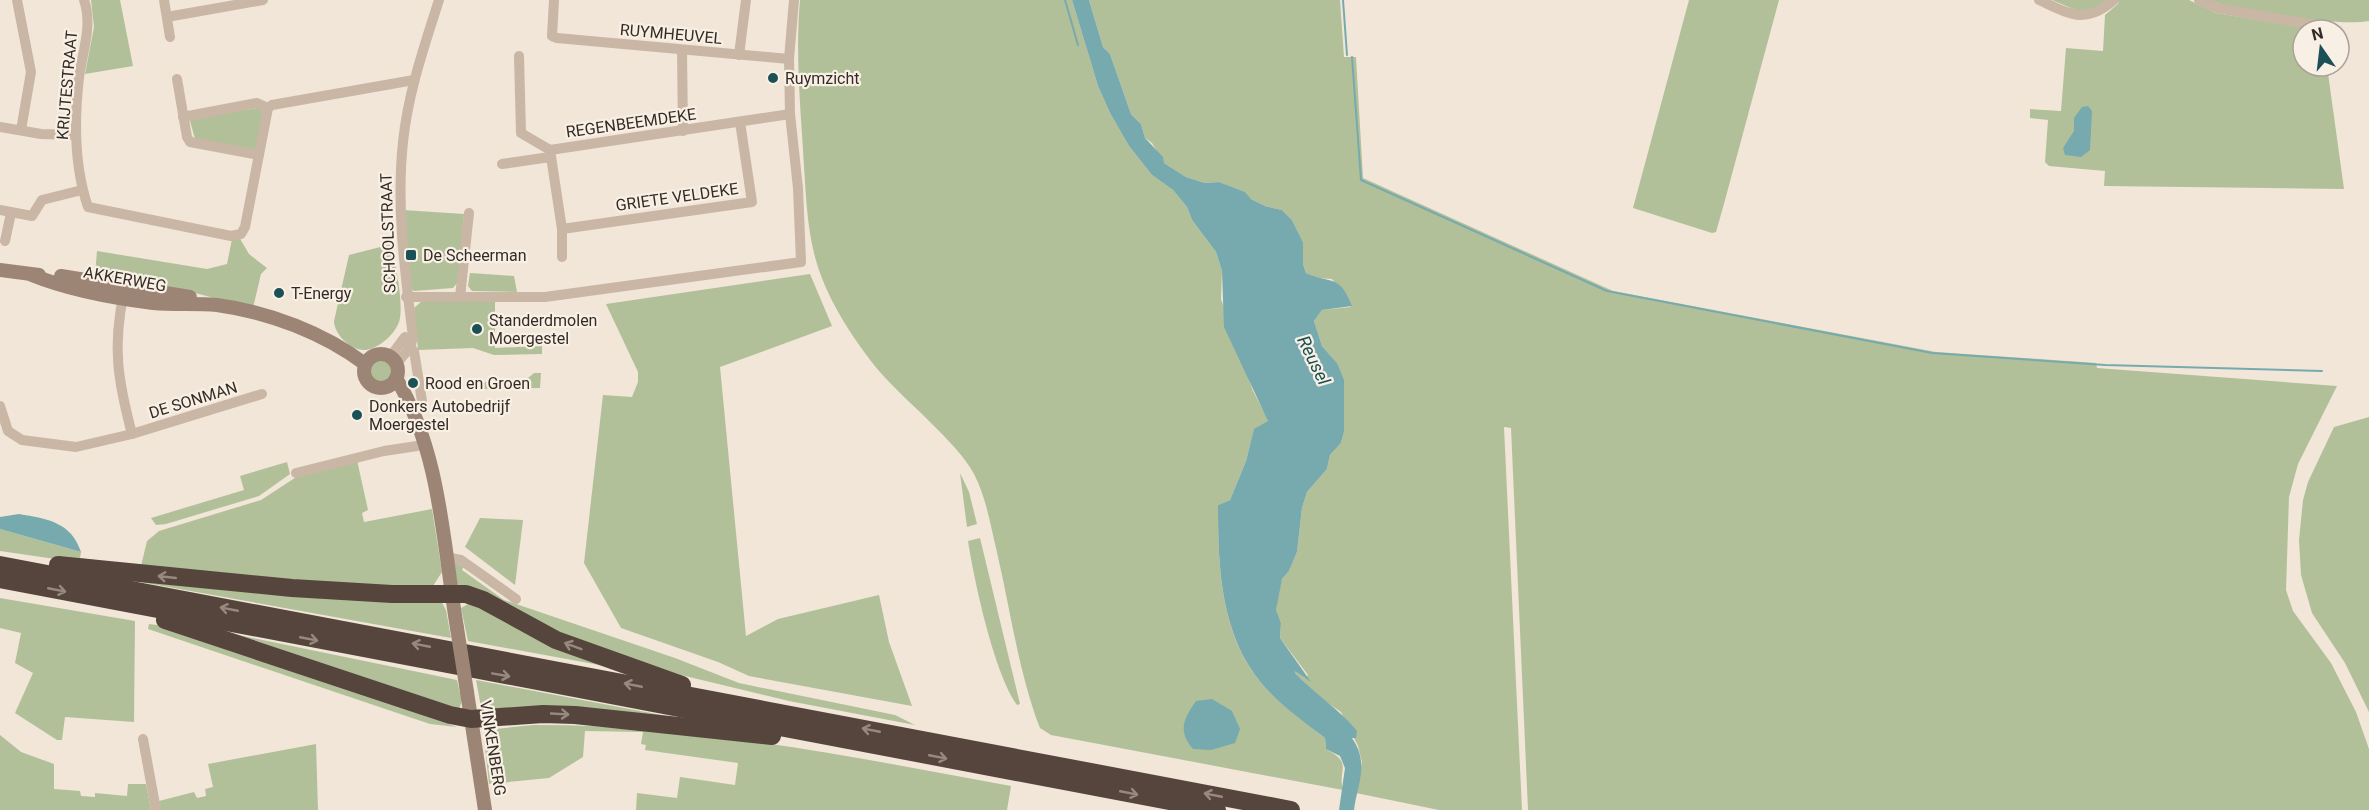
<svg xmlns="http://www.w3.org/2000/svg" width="2369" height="810" viewBox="0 0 2369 810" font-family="Roboto,sans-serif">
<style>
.green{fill:#b2c099}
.water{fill:#77aaae}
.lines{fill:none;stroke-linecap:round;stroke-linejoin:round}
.stream{stroke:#77aaae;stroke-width:2}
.street{stroke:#c9b6a5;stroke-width:10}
.secondary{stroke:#9d8576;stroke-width:14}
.highway{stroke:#56453d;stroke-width:18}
.secondary-bridge{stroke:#9d8576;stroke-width:14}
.oneway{stroke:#978980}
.poi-dot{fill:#1b5156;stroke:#f9f0e5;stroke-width:2}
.labels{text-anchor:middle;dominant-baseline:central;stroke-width:4.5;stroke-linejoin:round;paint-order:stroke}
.street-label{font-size:16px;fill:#352b26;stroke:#f9f0e5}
.poi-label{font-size:16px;fill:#352b26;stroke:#f9f0e5;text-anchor:start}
.water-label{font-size:18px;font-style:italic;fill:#1b5156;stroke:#f9f0e5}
</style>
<rect width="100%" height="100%" fill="#f1e6d8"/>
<g class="green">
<path d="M91 0H120L133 66 85 74 94 27Z"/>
<path d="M800 0H1072L1098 86 1110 113 1129 146 1152 175 1173 190 1187 207 1192 220 1216 252 1222 271 1221 299 1253 391 1269 421 1254 430 1246 461 1230 500 1218 505C1218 566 1220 635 1262 684 1280 705 1304 721 1325 738L1326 749C1354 764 1337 769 1343 790L1051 735 1040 728C1018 671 1010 607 996 548 990 523 986 497 974 474 958 443 905 401 879 371 852 338 824 295 814 253 807 224 806 196 804 167 801 111 795 57 800 0Z"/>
<path d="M1089 0H1340L1344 57H1356L1363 178 1613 291 1936 352 2096 363 2097 368 2337 386 2298 464 2289 497 2286 590 2293 611 2331 663 2356 712 2369 749V810H1528L1511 428 1504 427 1522 810H1439L1356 793 1362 762 1358 746 1341 712 1322 699 1295 673V670L1305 678 1308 675 1280 638 1281 623 1276 611 1277 598 1282 579 1289 571 1297 552 1302 508 1307 492 1327 469 1330 455 1341 443 1344 432 1337 363 1322 346 1314 321 1322 310 1351 307 1332 279 1317 278 1306 273 1303 264V242L1292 220 1282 210 1265 206 1251 199 1244 192 1219 182 1205 183 1186 177 1164 163 1152 143 1145 138 1141 124 1131 114 1110 54 1103 47Z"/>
<path d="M1689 0H1779L1725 200 1716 232 1712 233 1633 208Z"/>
<path d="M2052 0H2111L2085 14Z"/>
<path d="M2189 0 2216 13 2320 30H2303V66H2327L2344 189 2104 186 2105 171 2049 166 2045 162 2048 120 2030 118V109L2061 111 2066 48 2103 51 2105 15 2119 3 2115 0Z"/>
<path d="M2208 0H2369V21C2337 27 2239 11 2208 0Z"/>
<path d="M263 107 257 150 195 139 190 121 192 119Z"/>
<path d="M403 210 464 214 458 282 453 288 414 291 411 289Z"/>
<path d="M239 237 249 254 267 268 261 274 253 308 191 292 95 275 97 251 207 269 227 264 232 239Z"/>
<path d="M392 244C395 265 403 298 400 318 398 332 379 349 365 350 351 351 334 334 334 321L349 255Z"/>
<path d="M470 273 514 276 517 292 472 291 468 286Z"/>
<path d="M810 274 832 326 720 367 746 636 778 619 879 595 889 642 912 706 749 676 718 662 621 628 584 563 603 395 632 397 638 382V372L606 304Z"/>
<path d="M421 302H495V348L542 346V354L494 355 473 348 418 350 414 308Z"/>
<circle cx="381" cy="371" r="11"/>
<path d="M534 373H541L540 388 475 389C500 367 512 394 534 373Z"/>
<path d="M2369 417V712L2345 663 2312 613 2301 575 2299 540 2303 500 2308 482 2334 427Z"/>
<path d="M357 460 368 510 362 513 364 522 432 509 442 572 433 586 376 587 141 566 147 541 159 531 261 500 301 474Z"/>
<path d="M287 462 290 474 259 496 166 524 156 525 151 518 244 490 240 476Z"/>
<path d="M960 473 969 492 977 524 967 527Z"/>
<path d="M480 518 523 520 515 585 465 547Z"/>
<path d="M0 529 81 552 80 558 102 561 62 560 0 551Z"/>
<path d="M980 538 1020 704 1017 705C994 674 974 580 968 541Z"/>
<path d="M454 563 464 566 462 570 504 600 675 658 739 683 895 715 915 725 789 701 681 675 560 634 457 586Z"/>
<path d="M118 578 441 601 446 610 451 638Z"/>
<path d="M0 598 135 621 134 722 65 717 62 740H57L15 713 33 673 15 663 21 633 0 628Z"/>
<path d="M470 603 621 669 468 641 461 608Z"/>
<path d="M149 624 165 626 457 727 430 724 148 629Z"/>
<path d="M238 635 457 680 462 701 459 709Z"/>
<path d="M476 680 693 721 486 714 481 707Z"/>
<path d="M533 725C694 724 853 757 1011 786L1007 810H636L637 793 677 798 680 777 735 785 738 763 645 750 646 745 641 744 643 732 585 731 583 757 549 778 489 784 484 738 485 730Z"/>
<path d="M0 735 21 752 54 764V789L80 791 81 796 95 797V793L127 796 128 784H146L151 810H0Z"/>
<path d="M316 744 318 810H160L159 801 194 792 197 798 206 796 205 789 213 787 208 764Z"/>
</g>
<g class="water">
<path d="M1072 0H1089L1103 47 1110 54 1131 114 1141 124 1145 138 1163 157 1164 163 1186 177 1205 183 1219 182 1245 192 1251 199 1265 206 1282 210 1292 220 1303 242V264L1306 273C1332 285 1339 273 1352 306L1322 310 1314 321 1322 346 1337 363 1344 380V432L1341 443 1330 455 1327 469 1307 492 1302 508 1297 552 1289 571 1282 579 1276 610 1281 623 1280 638 1311 682 1295 671V673C1315 694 1339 709 1357 731L1356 738H1352C1370 764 1357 785 1354 810H1339L1345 768 1340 756 1326 749 1325 738C1303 721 1280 705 1262 684 1220 634 1218 566 1218 505L1230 500 1246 461 1254 429 1268 421 1224 327 1222 271 1216 252 1192 220 1187 207 1173 190 1152 175 1129 146 1110 113 1098 86Z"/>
<path d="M2088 106 2092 111 2090 150 2081 157 2065 155 2063 148 2074 131V118L2082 107Z"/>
<path d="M19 514C48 519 71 522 81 552L0 529V517Z"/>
<path d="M1212 699 1232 711 1240 729 1235 743 1211 750 1193 749C1177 731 1184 718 1196 701Z"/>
</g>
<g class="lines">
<g class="stream">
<path d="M1065 0 1078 45"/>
<path d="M1343 0 1347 55"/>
<path d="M1352 57 1361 180 1607 291 1932 353 2105 365 2322 371"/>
</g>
<g class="street">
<path d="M17 0 31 72 21 130"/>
<path d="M84 0C93 25 82 53 79 78 74 121 74 166 88 207L231 236 241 234 245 227 268 108 272 105 414 80"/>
<path d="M164 0 170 37"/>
<path d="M554 0 552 36 557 38 789 59"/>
<path d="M2039 0C2070 14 2085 25 2114 0"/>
<path d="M2199 0 2217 8 2331 28"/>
<path d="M167 17 263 0"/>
<path d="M682 50 683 131"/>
<path d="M739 55 746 0"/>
<path d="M519 56 521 133 550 150 790 114"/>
<path d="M177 79 187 137 190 142 259 155"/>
<path d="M183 117 257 103 268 108"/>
<path d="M0 127 41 134 75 135"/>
<path d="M550 150 562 229 752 202 740 122"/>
<path d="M502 164 550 157"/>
<path d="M0 210 32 216 42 200 82 190"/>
<path d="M562 229V257"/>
<path d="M5 241 11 213"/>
<path d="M124 292C112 347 118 381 132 434"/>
<path d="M406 297H545L801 262 798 188 790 114 789 59 794 0"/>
<path d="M460 297 469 213"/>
<path d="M402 341 414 351 422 401"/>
<path d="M390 357 405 337"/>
<path d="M396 364 410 348 413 337C405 272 396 208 403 142 408 93 424 47 439 0"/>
<path d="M0 406 8 431 22 440 76 447 132 434 262 394"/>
<path d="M296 473 384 451 417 446"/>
<path d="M446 557 461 560 516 599"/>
<path d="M143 739 156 810"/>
</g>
<g class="secondary">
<path d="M0 270 39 275"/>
<path d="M32 275C69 290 113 298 153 303 174 305 196 303 217 305 269 312 324 333 365 364"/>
<path d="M61 276 190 297"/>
<circle cx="381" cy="371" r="17"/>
<path d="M396 378C441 453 443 544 457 628"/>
<path d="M467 692 485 810"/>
</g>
<g class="highway">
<path d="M0 565 1291 810"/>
<path d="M58 565 292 588 392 594H466L483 600 556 640 682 685"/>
<path d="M0 579 1217 810"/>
<path d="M165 620 450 715 471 719 543 714 575 715 772 736"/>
</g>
<path class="secondary-bridge" d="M457 628 467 692"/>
</g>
<defs><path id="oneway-shaft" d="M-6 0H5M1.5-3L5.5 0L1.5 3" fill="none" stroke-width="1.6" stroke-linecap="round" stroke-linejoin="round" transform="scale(1.5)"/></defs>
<g class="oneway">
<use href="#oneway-shaft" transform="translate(167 577) rotate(-174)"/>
<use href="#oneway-shaft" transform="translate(57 590) rotate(11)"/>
<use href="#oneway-shaft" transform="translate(229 609) rotate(-169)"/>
<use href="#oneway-shaft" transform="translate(309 639) rotate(11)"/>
<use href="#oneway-shaft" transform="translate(421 645) rotate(-169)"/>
<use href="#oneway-shaft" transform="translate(573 646) rotate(-159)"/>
<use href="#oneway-shaft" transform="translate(501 675) rotate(10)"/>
<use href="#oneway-shaft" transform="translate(633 685) rotate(-169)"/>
<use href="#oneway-shaft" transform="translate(560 714) rotate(3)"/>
<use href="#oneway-shaft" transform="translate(871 730) rotate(-169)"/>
<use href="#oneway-shaft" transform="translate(938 757) rotate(11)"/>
<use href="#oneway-shaft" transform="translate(1129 793) rotate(11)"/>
<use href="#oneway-shaft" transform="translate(1213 795) rotate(-169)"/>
</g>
<g class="poi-dot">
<circle cx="773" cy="78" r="6"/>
<rect x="405" y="249" width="12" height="12" rx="3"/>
<circle cx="279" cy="293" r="6"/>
<circle cx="477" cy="329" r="6"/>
<circle cx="413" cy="383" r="6"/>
<circle cx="357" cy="415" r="6"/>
</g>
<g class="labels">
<g class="street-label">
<text transform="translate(671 34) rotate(5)">RUYMHEUVEL</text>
<text transform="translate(67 85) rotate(-85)">KRIJTESTRAAT</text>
<text transform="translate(631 123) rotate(-8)">REGENBEEMDEKE</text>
<text transform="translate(677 197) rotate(-8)">GRIETE VELDEKE</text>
<text transform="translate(388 233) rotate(-92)">SCHOOLSTRAAT</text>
<text transform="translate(125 279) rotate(10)">AKKERWEG</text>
<text transform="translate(193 400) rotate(-17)">DE SONMAN</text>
<text transform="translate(493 748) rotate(81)">VINKENBERG</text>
</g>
<g class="poi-label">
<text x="785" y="78">Ruymzicht</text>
<text x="423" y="255">De Scheerman</text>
<text x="291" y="293">T-Energy</text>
<text x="489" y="320">Standerdmolen<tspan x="489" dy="18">Moergestel</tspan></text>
<text x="425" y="383">Rood en Groen</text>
<text x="369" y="406">Donkers Autobedrijf<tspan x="369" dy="18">Moergestel</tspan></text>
</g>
<g class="water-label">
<text transform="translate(1314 360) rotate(64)">Reusel</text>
</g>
</g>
<g transform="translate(2321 48) rotate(346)"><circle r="28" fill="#f9f0e5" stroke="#aba199" stroke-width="1.5"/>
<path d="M0-4.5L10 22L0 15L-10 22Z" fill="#1b5156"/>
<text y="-9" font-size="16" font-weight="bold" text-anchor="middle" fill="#352b26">N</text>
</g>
</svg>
